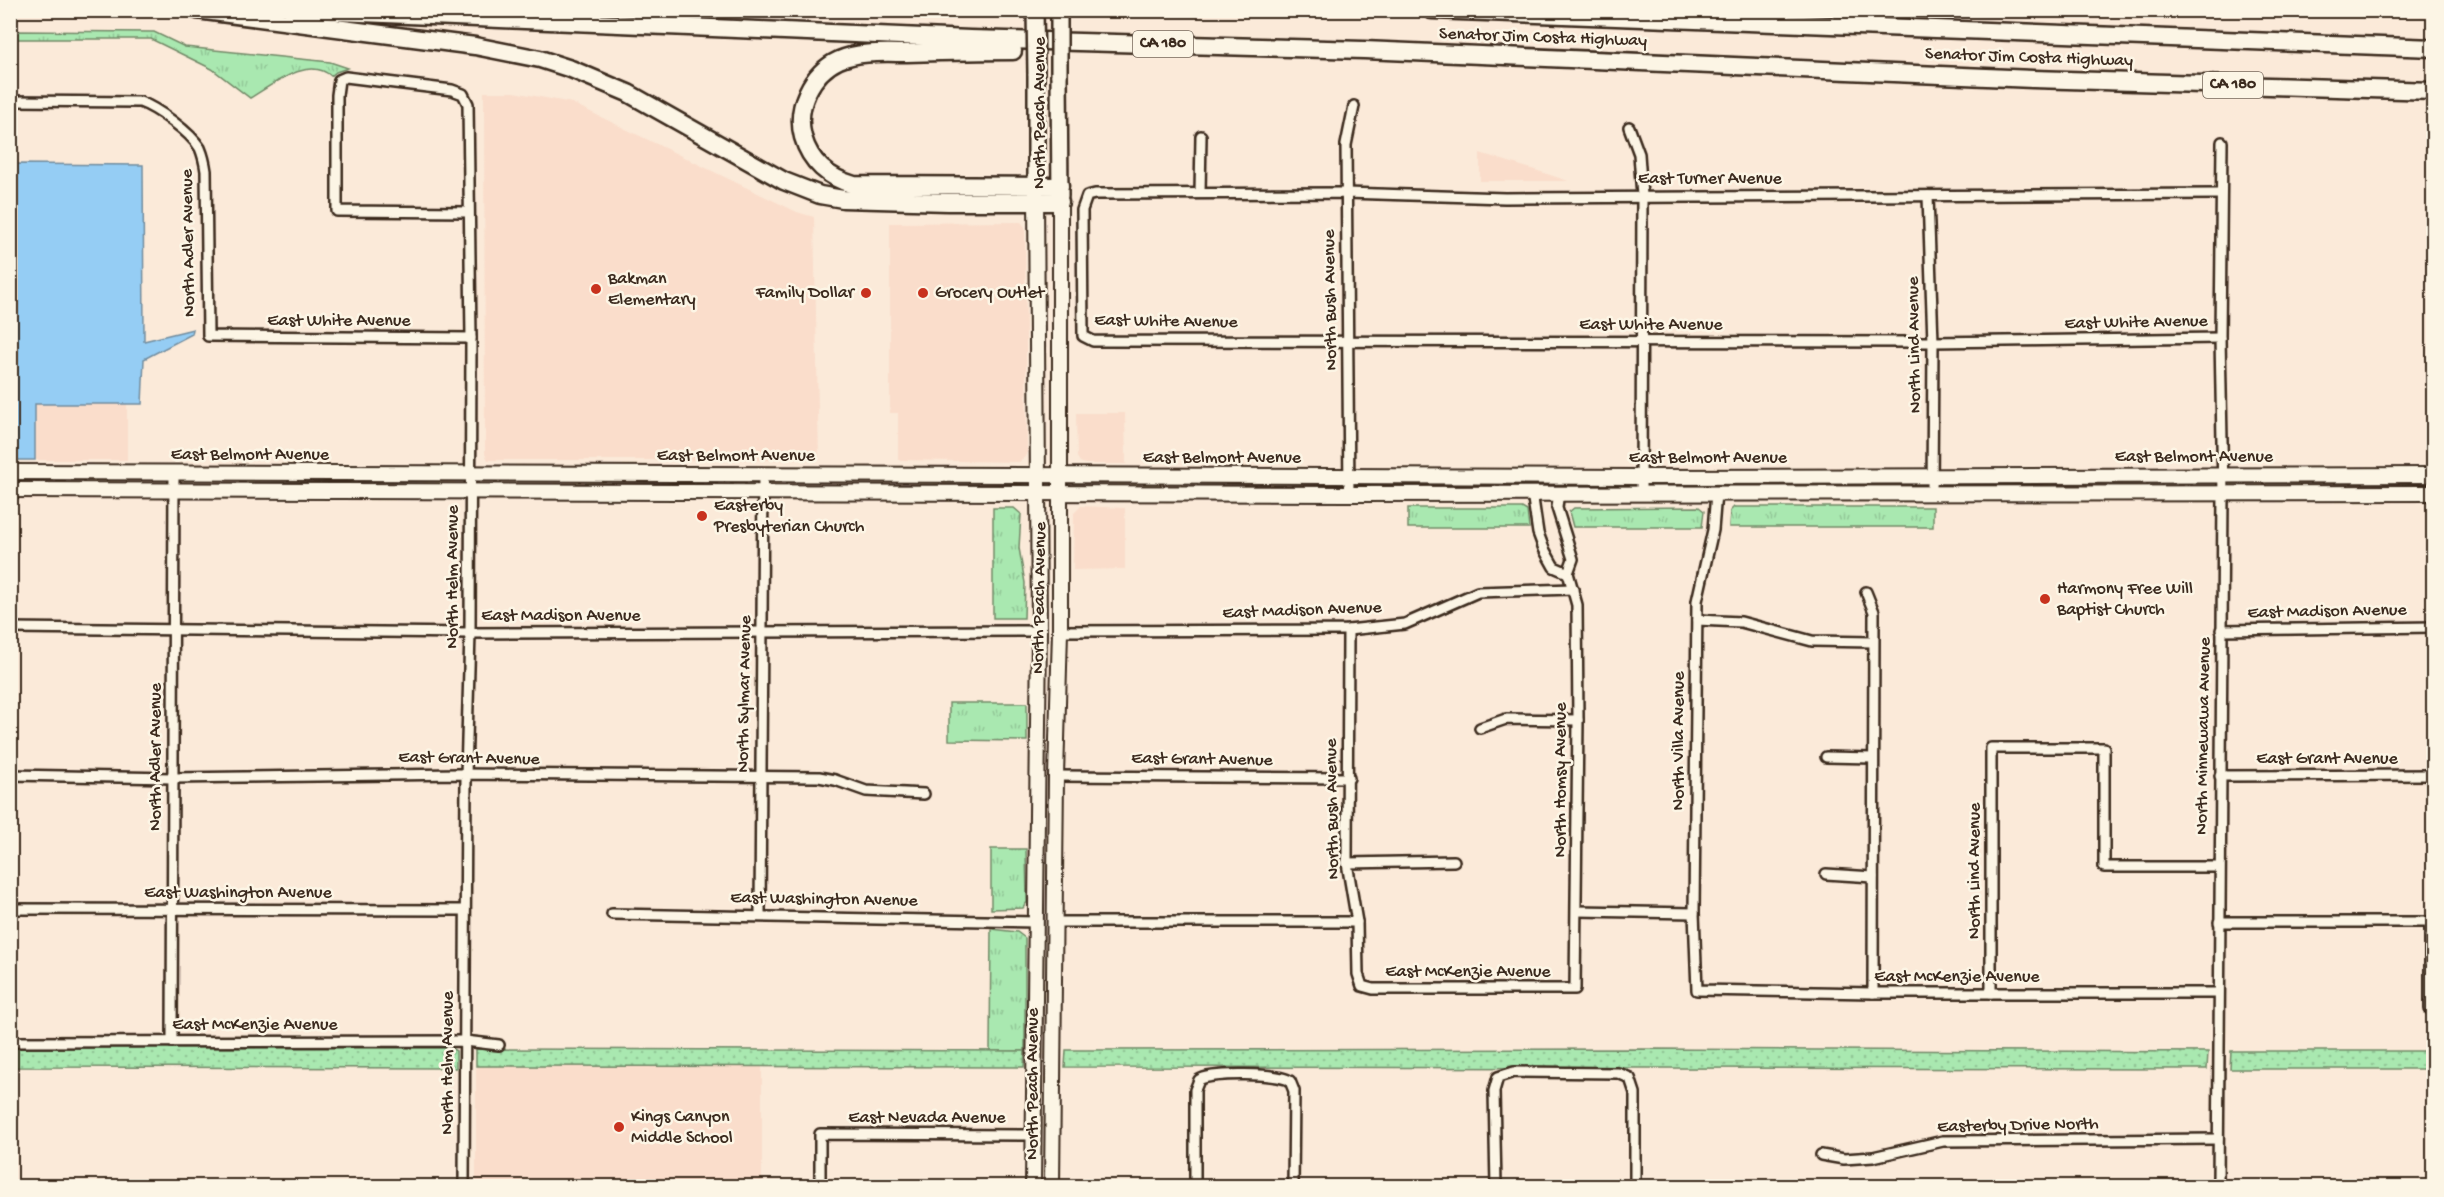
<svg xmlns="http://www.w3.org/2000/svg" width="2444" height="1197" viewBox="0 0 2444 1197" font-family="'Gochi Hand',sans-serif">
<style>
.built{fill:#faddcb}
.grass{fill:url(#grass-tufts);stroke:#728967;stroke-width:1.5}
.park{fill:url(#park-dots);stroke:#728967;stroke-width:1.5}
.water{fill:#95cdf4;stroke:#718c9e;stroke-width:1.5}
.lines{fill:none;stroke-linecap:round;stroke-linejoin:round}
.street-casing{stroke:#3b2a1e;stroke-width:14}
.secondary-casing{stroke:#3b2a1e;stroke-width:18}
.primary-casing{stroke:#3b2a1e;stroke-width:20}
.highway-casing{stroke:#3b2a1e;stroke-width:21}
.street{stroke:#fcf5e5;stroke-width:9}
.secondary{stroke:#fcf5e5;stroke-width:14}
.primary{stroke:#fcf5e5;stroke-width:15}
.highway{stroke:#fcf5e5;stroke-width:16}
.primary-bridge-casing{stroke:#3b2a1e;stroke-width:20;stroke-linecap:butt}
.primary-bridge{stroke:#fcf5e5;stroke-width:15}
.poi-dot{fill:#c8321e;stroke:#fcf5e5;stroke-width:2}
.labels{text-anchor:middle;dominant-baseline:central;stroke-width:5;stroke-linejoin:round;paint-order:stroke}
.shield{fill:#fcf5e5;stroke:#75675a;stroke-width:1.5}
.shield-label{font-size:16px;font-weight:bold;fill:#3b2a1e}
.street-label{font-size:18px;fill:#3b2a1e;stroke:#fcf5e5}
.poi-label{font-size:18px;fill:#3b2a1e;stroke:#fcf5e5;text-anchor:start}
</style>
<defs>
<pattern id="grass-tufts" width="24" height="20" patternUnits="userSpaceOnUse" patternTransform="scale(1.5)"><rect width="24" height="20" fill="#a9e8b0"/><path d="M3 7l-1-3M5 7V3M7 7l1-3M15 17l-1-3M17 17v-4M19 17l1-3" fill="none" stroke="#92c797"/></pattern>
<pattern id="park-dots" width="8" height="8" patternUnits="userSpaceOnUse" patternTransform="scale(1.5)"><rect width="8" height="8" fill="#a9e8b0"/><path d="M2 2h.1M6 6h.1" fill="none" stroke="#92c797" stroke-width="1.8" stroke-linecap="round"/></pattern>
</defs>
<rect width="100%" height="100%" fill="#fbead9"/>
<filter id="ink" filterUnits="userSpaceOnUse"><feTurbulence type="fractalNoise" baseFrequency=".0167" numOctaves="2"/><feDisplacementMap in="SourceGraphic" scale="12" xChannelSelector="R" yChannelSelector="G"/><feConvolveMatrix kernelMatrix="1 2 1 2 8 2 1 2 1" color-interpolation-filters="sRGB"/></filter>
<g filter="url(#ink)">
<g class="built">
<path d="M484 92H514L572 103 797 212 814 217 819 460H488L485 454Z"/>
<path d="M1480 153 1535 170 1568 181H1480Z"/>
<path d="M1021 222 1025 227 1027 455 1019 462 898 460V413H890V223Z"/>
<rect x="35" y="404" width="92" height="56"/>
<path d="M1076 413H1125L1126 464H1085L1080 462 1077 457Z"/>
<path d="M1081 506 1125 508V569L1073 570 1074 513Z"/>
<path d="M476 1066 762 1067V1186H476Z"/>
</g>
<g class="grass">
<path d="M11 31 154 32 185 47 330 62 348 68 336 72 331 76C308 55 271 86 250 98L212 69 151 39H11Z"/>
<path d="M1699 507 1704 511 1702 527H1573L1569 512 1574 508Z"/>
<path d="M1734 507H1933V527H1729L1730 511Z"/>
<path d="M993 508H1014L1021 514 1019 548 1025 583 1024 618H993Z"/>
<path d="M1408 508H1522L1527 511 1529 528H1408Z"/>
<path d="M949 703H1027V741L949 740Z"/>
<path d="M991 849H1026L1027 902 1023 908 991 909Z"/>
<path d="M991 929 1017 932 1025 938V1051H990Z"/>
</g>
<g class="park">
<path d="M11 1047 451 1048 456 1051V1068L11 1067Z"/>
<path d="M476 1049 1025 1051 1024 1067 476 1066Z"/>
<path d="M1649 1049 2208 1052 2207 1069 1065 1067 1066 1050Z"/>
<path d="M2231 1051H2433V1069H2230Z"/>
</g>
<path class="water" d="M11 164 143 165 144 341 193 329 192 334 144 359 142 404H35V460H11Z"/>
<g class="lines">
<g class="street-casing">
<g id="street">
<path d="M10 101 140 102C157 108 190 132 200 148 203 155 205 164 206 171L208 336 471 338"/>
<path d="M1629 127 1639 154 1642 196 1641 493"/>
<path d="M1200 193 1201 136"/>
<path d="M2220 194 1505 198 1346 193 1095 194 1087 196 1082 210 1083 336 1093 341 1933 342 2220 338"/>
<path d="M1928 196 1933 342 1932 493"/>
<path d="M1527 493 1533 499 1538 533 1544 549 1554 567 1568 573"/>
<path d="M1716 493 1713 530 1697 601 1694 913 1697 990 1873 993H2218"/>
<path d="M1349 494 1346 145 1354 106"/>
<path d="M1866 592 1874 612 1873 993"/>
<path d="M1697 620 1741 622 1812 641 1873 642"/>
<path d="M10 628 470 633 1039 631"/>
<path d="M1348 630 1347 863 1357 922 1358 974 1362 986 1373 989H1575L1578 720 1577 605 1568 573 1573 559 1557 508 1558 499 1563 493"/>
<path d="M2221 630 2434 627"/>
<path d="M1060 631 1348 630 1405 624 1478 592 1573 589"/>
<path d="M1480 728 1506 719 1578 720"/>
<path d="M1826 757 1873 758"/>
<path d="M10 775 173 778 459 774 819 777 835 780 866 791 924 794"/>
<path d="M1056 776 1349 778"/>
<path d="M2220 776 2434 775"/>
<path d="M1347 863 1454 861"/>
<path d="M1826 874 1873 877"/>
<path d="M10 909 465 910"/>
<path d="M1577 911 1694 913"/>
<path d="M612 914 1036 922"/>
<path d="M760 915 763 474"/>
<path d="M1055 922H1357"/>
<path d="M2219 922H2434"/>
<path d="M2430 922V1009"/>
<path d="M1991 993V748H2104V867H2219"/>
<path d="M10 1042 465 1041 499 1045"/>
<path d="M172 1042 174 472"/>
<path d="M1821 1155 1844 1159 1873 1157 1943 1141 2218 1139"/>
<path d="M464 1186 466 775 470 633 471 338 468 104 463 94 452 90 354 78 346 77 339 80 337 95V211L469 212"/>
<path d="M820 1186V1134L1034 1135"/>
<path d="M1195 1186V1090L1199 1080C1211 1072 1278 1073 1290 1081L1294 1091 1293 1186"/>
<path d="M1496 1186 1494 1091 1498 1077 1514 1072 1618 1073 1630 1078 1635 1093V1186"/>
<path d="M2218 1186 2223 493 2220 338 2222 142"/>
</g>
</g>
<g class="secondary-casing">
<g id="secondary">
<path d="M10 472 1640 477 2434 475"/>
<path d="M10 490 1349 494 2434 493"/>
<path d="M1033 1186 1039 631 1036 193"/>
<path d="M1052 1186 1056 776 1060 631V202"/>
</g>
</g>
<g class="primary-casing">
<g id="primary">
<path d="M1036 74V186"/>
<path d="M1059 75 1060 196"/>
</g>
</g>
<g class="highway-casing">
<g id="highway">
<path d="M197 10 475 46 540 59 571 69 628 93 784 181 820 195 843 199 948 202H1060"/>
<path d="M292 10 970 39 1364 50 2033 79 2434 91"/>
<path d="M1432 10 2434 48"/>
<path d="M1013 51C977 51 942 52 907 53 885 53 860 51 839 60 811 73 795 107 803 137 810 162 829 178 854 185L1060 186"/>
</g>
</g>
<use href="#street" class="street"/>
<use href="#secondary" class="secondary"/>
<use href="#primary" class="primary"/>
<use href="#highway" class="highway"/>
<g class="primary-bridge-casing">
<g id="primary-bridge">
<path d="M1035 10 1036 74"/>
<path d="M1059 10V75"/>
</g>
</g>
<use href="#primary-bridge" class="primary-bridge"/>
</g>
</g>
<g class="poi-dot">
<circle cx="596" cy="289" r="6"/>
<circle cx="866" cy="293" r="6"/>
<circle cx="923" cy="293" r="6"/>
<circle cx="702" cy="516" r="6"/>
<circle cx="2045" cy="599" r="6"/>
<circle cx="619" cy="1127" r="6"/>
</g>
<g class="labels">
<g class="shield">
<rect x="1133" y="31" width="60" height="26" rx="4.5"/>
<rect x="2203" y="72" width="60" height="26" rx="4.5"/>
</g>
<g class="shield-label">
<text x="1163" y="44">CA 180</text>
<text x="2233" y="85">CA 180</text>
</g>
<g class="street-label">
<text transform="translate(1543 38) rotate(2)">Senator Jim Costa Highway</text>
<text transform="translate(2029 58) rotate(2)">Senator Jim Costa Highway</text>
<text transform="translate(1040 113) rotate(-90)">North Peach Avenue</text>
<text x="1710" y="179">East Turner Avenue</text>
<text transform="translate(189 243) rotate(-91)">North Adler Avenue</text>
<text transform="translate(1331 300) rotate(-91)">North Bush Avenue</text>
<text x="339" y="321">East White Avenue</text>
<text transform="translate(1166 322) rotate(1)">East White Avenue</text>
<text transform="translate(2136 323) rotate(-1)">East White Avenue</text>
<text x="1651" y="325">East White Avenue</text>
<text transform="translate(1915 345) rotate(-91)">North Lind Avenue</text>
<text x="250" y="455">East Belmont Avenue</text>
<text x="736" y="456">East Belmont Avenue</text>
<text x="2194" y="457">East Belmont Avenue</text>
<text x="1222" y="458">East Belmont Avenue</text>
<text x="1708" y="458">East Belmont Avenue</text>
<text transform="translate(453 577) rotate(-90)">North Helm Avenue</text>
<text transform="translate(1040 598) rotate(-89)">North Peach Avenue</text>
<text transform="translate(1302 611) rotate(-2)">East Madison Avenue</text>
<text transform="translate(2327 612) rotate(-1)">East Madison Avenue</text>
<text x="561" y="616">East Madison Avenue</text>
<text transform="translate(745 694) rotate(-89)">North Sylmar Avenue</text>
<text transform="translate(2204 736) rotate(-89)">North Minnewawa Avenue</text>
<text transform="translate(1679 741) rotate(-90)">North Villa Avenue</text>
<text transform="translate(156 757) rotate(-90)">North Adler Avenue</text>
<text transform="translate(469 759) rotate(1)">East Grant Avenue</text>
<text x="2327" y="759">East Grant Avenue</text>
<text transform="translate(1202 760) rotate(1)">East Grant Avenue</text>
<text transform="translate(1561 780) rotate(-90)">North Homsy Avenue</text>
<text transform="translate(1333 809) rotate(-91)">North Bush Avenue</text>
<text transform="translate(1975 871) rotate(-90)">North Lind Avenue</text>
<text x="238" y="893">East Washington Avenue</text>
<text transform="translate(824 900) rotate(1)">East Washington Avenue</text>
<text x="1468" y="972">East McKenzie Avenue</text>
<text x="1957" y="977">East McKenzie Avenue</text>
<text x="255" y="1025">East McKenzie Avenue</text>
<text transform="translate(448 1063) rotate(-90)">North Helm Avenue</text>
<text transform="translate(1033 1084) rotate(-90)">North Peach Avenue</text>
<text x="927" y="1118">East Nevada Avenue</text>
<text transform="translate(2018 1126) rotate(-1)">Easterby Drive North</text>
</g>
<g class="poi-label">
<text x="608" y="279">Bakman<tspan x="608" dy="21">Elementary</tspan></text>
<text x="854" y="293" text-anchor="end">Family Dollar</text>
<text x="935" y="293">Grocery Outlet</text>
<text x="714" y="506">Easterby<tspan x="714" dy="21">Presbyterian Church</tspan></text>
<text x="2057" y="589">Harmony Free Will<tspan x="2057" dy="21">Baptist Church</tspan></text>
<text x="631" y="1117">Kings Canyon<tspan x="631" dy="21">Middle School</tspan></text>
</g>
</g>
<rect width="2444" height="1197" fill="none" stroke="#fcf5e5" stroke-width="36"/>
<rect x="18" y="18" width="2408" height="1161" fill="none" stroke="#3b2a1e" stroke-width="2" filter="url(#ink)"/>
</svg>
